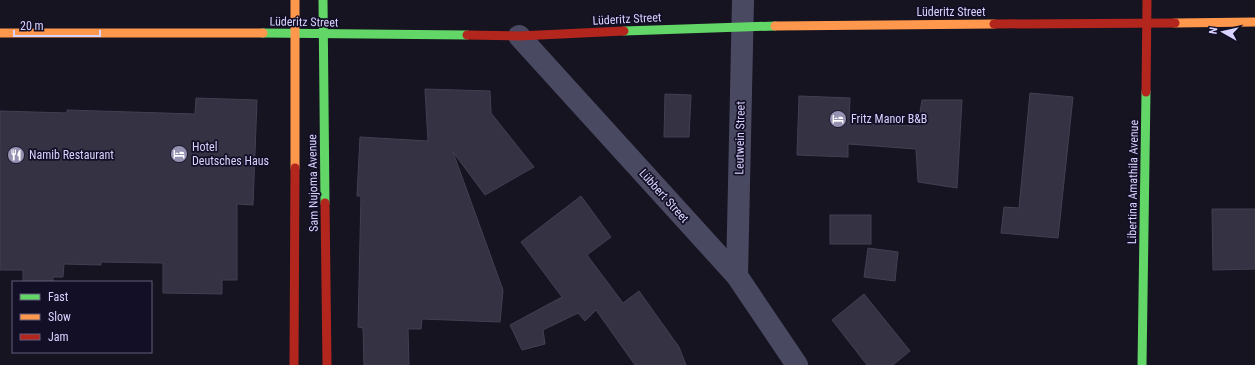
<svg xmlns="http://www.w3.org/2000/svg" width="1255" height="365" viewBox="0 0 1255 365" font-family="'Roboto Condensed',sans-serif">
<style>
.building{fill:#343243;stroke:#433f54}
.lines{fill:none;stroke-linecap:round;stroke-linejoin:round}
.street{stroke:#4a4962;stroke-width:22}
.fast{stroke:#63d668;stroke-width:9}
.slow{stroke:#ff974d;stroke-width:9}
.jam{stroke:#b3261e;stroke-width:9}
.labels{text-anchor:middle;dominant-baseline:central;stroke-width:3.5;stroke-linejoin:round;paint-order:stroke}
.street-label{font-size:12px;fill:#d9d4ff;stroke:#130f26}
.poi-label{font-size:12px;fill:#d9d4ff;stroke:#130f26;text-anchor:start}
</style>
<rect width="100%" height="100%" fill="#161421"/>
<g class="building">
<path d="M425 89 490 91 491 113 534 167 485 195 453 152 503 290 500 322 422 319 421 329H408L409 365H364L363 328 358 327 361 196H357L360 137 428 141Z"/>
<path d="M1030 93 1073 97 1058 238 1001 233 1004 207 1019 208Z"/>
<path d="M665 94 691 95 689 137H664Z"/>
<path d="M799 96 850 98 849 123 918 126 922 100H962L957 188 918 182 916 149 848 144V157L797 155Z"/>
<path d="M196 98 257 100 253 205 237 204V280H222V294L163 293V263L101 262V265L64 264 63 277H53V282H23V270H0V111L67 113V110L195 114Z"/>
<path d="M581 196 611 237 587 255 623 303 639 291 679 347 686 365H635L596 310 585 321 578 313 543 330 545 344 522 350 510 325 562 297 521 242Z"/>
<path d="M1212 209H1255V269L1213 270Z"/>
<rect x="830" y="215" width="41" height="29"/>
<path d="M868 248 898 252 895 281 864 277Z"/>
<path d="M864 294 910 351 893 365H867L832 320Z"/>
</g>
<g class="lines">
<g class="street">
<path d="M519 36 737 276 797 365"/>
<path d="M737 276 743 0"/>
</g>
<g class="fast">
<path d="M323 0 325 203"/>
<path d="M624 31 775 26"/>
<path d="M263 33 467 35"/>
<path d="M1142 365 1146 92"/>
</g>
<g class="slow">
<path d="M1175 23 1255 22"/>
<path d="M775 26 994 24"/>
<path d="M0 33H263"/>
<path d="M295 168V0"/>
</g>
<g class="jam">
<path d="M994 24 1175 23"/>
<path d="M467 35 519 36 624 31"/>
<path d="M1146 92 1147 0"/>
<path d="M325 203 327 365"/>
<path d="M294 365 295 168"/>
</g>
</g>
<defs>
<g id="hotel-disc" transform="scale(0.9)"><circle r="9.5" fill="#9591b1" stroke="#130f26"/><path d="M-6-4.5h1.5V1H6V5H4.5V3h-9V5H-6ZM-4 0a1.8 1.8 0 1 1 3.6 0ZM.5 0V-2.5h3Q6-2.5 6 0Z" fill="#fff"/></g>
<g id="restaurant-disc" transform="scale(0.9)"><circle r="9.5" fill="#9591b1" stroke="#130f26"/><path d="M-5-6h1v4h1v-4h1v4h1v-4h1v5L-1.5 .5V6h-2V.5L-5-1ZM5-6V6H3V1.5H1.5Q1.5-4 5-6Z" fill="#fff"/></g>
</defs>
<g fill-rule="evenodd">
<use href="#hotel-disc" x="838" y="119"/>
<use href="#hotel-disc" x="179" y="154"/>
<use href="#restaurant-disc" x="16" y="155"/>
</g>
<g class="labels">
<g class="street-label">
<text x="951" y="12">Lüderitz Street</text>
<text transform="translate(627 19) rotate(-3)">Lüderitz Street</text>
<text transform="translate(304 22) rotate(1)">Lüderitz Street</text>
<text transform="translate(740 138) rotate(-89)">Leutwein Street</text>
<text transform="translate(1133 182) rotate(-89)">Libertina Amathila Avenue</text>
<text transform="translate(313 183) rotate(-91)">Sam Nujoma Avenue</text>
<text transform="translate(664 196) rotate(48)">Lübbert Street</text>
</g>
<g class="poi-label">
<text x="851" y="119">Fritz Manor B&amp;B</text>
<text x="192" y="147">Hotel<tspan x="192" dy="14">Deutsches Haus</tspan></text>
<text x="29" y="155">Namib Restaurant</text>
</g>
</g>
<rect x="12" y="281" width="140" height="72" fill="#130f26" stroke="#625e7d"/>
<rect x="20" y="294" width="20" height="6" fill="#63d668" stroke="#625e7d"/>
<text x="48" y="301" font-size="12" fill="#d9d4ff">Fast</text>
<rect x="20" y="314" width="20" height="6" fill="#ff974d" stroke="#625e7d"/>
<text x="48" y="321" font-size="12" fill="#d9d4ff">Slow</text>
<rect x="20" y="334" width="20" height="6" fill="#b3261e" stroke="#625e7d"/>
<text x="48" y="341" font-size="12" fill="#d9d4ff">Jam</text>
<g transform="translate(1223 32) rotate(278)" stroke="#130f26" stroke-width="3" paint-order="stroke">
<path d="M0-3L7 15L0 10L-7 15Z" fill="#d9d4ff"/>
<text y="-6" font-size="11" font-weight="bold" text-anchor="middle" fill="#d9d4ff">N</text>
</g>
<path d="M14 30v6h86v-6" fill="none" stroke="#d9d4ff" stroke-width="2"/>
<text x="20" y="30" font-size="12" fill="#d9d4ff" stroke="#130f26" stroke-width="3" paint-order="stroke">20 m</text>
</svg>
